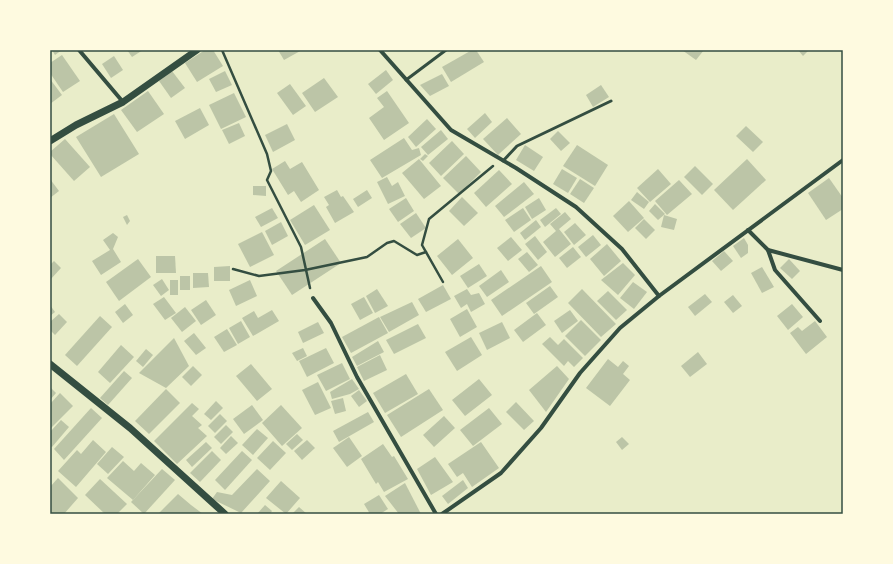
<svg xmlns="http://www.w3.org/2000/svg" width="893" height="564" viewBox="0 0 893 564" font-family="Cabin,sans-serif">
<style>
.building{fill:#bcc5a7}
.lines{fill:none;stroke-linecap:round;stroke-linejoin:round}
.path{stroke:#344e41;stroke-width:2.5}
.service{stroke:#344e41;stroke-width:3}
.minor{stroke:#344e41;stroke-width:4}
.tertiary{stroke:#344e41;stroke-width:7}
.neatline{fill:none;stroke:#344e41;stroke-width:1.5}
</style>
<rect width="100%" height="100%" fill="#e9edc9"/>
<g class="building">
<path d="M52 50H62L55 55Z"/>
<path d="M127 50H143L132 57Z"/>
<path d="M205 50H213L223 66 197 82 185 63Z"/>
<path d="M278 50H302L284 60Z"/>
<path d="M472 50H476L484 62 451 82 442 67Z"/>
<path d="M682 50H704L696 60Z"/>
<path d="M798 50H809L803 56Z"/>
<path d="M62 55 80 81 63 92 50 73V63Z"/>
<path d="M114 56 123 70 111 78 102 64Z"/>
<path d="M386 70 393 80 376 94 368 84Z"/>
<path d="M172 71 185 88 171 98 159 81Z"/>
<path d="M225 71 232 85 216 92 209 79Z"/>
<path d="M442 74 449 86 430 96 420 85Z"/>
<path d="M324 78 338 97 315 112 302 93Z"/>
<path d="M50 79 62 95 50 104Z"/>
<path d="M290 84 306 106 293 115 277 93Z"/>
<path d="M601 85 609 97 593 107 586 95Z"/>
<path d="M148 91 164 114 137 132 121 110Z"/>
<path d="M387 91 409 123 384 140 369 118 384 107 377 98Z"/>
<path d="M234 93 246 117 221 129 209 105Z"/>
<path d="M200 108 209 125 185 139 175 121Z"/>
<path d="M485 113 492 122 475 138 467 129Z"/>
<path d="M114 114 139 154 101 177 76 137Z"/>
<path d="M507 118 521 134 498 155 483 139Z"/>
<path d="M427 119 436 129 416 147 408 137Z"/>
<path d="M239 123 245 136 229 144 222 130Z"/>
<path d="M287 124 295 140 273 152 265 135Z"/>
<path d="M746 126 763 142 753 152 736 136Z"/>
<path d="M441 130 448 139 428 155 421 147Z"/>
<path d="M558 131 570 143 561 151 550 139Z"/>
<path d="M404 138 412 150 419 148 421 155 382 178 370 160Z"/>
<path d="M65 139 90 167 74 181 50 154V152Z"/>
<path d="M452 141 464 154 441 176 429 163Z"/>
<path d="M525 145 543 157 534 171 516 160Z"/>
<path d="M577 145 608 165 595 186 563 166Z"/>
<path d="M425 154 428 156 423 161 420 159Z"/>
<path d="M466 156 481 172 459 194 443 178Z"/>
<path d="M419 159 441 186 424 199 402 173Z"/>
<path d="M747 159 766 180 733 210 714 190Z"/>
<path d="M285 161 290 169 302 162 319 190 301 202 294 191 288 195 272 169Z"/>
<path d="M695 166 713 184 702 195 684 177Z"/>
<path d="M562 169 577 178 568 193 553 184Z"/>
<path d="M658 169 671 184 650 202 637 188Z"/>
<path d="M499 170 512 184 486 207 474 193Z"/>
<path d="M387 177 392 186 398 182 405 196 388 204 377 182Z"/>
<path d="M829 178 843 198V209L826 220 808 193Z"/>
<path d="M50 179 59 191 50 198Z"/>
<path d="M580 179 594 188 584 203 570 194Z"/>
<path d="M679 180 692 194 667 215 655 201Z"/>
<path d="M524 182 534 194 504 217 495 206Z"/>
<path d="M253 186H266V196L253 195Z"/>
<path d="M337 190 341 197 343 196 354 212 335 223 326 207 329 205 324 197Z"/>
<path d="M367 190 372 198 358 207 353 199Z"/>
<path d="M637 192 649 202 644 209 631 200Z"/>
<path d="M462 197 478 213 464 226 449 211Z"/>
<path d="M406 198 414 211 398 222 389 209Z"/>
<path d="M539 198 546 210 532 219 525 207Z"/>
<path d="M629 201 644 218 628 232 613 216Z"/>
<path d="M655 204 665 214 658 220 649 211Z"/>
<path d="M314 205 330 230 305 245 290 220Z"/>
<path d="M272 208 278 218 261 227 255 217Z"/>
<path d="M523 208 531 220 514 232 505 220Z"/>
<path d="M556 208 561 214 545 227 540 220Z"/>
<path d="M565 212 571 219 559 229 571 244 555 257 543 242 556 231 550 224Z"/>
<path d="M416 213 426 228 411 238 400 224Z"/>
<path d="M127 215 130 221 127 225 123 217Z"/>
<path d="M664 215 677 219 674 230 661 227Z"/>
<path d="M644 219 655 230 646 239 635 228Z"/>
<path d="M536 220 541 227 525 240 520 233Z"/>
<path d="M281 222 288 236 272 245 265 231Z"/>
<path d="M575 223 586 235 574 245 564 232Z"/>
<path d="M262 232 274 255 250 267 238 244Z"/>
<path d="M113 233 118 237 113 249 121 262 101 275 92 261 110 250 103 240Z"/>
<path d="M593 235 601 245 586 257 578 247Z"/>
<path d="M535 236 547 252 538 260 525 244Z"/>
<path d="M511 237 522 250 508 261 497 248Z"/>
<path d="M744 238 748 245V253L741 258 733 246Z"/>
<path d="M325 239 341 263 292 295 276 271Z"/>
<path d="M458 239 473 258 452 275 437 256Z"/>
<path d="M607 244 621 261 604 276 590 259Z"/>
<path d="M573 247 581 257 567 268 559 258Z"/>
<path d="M724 251 733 261 721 271 712 261Z"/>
<path d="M527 252 538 265 529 272 518 259Z"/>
<path d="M156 256H175L176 273H156Z"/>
<path d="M138 259 151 277 119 301 106 282Z"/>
<path d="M789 259 800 271 792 279 780 268Z"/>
<path d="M54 261 61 268 50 280V265Z"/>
<path d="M623 263 635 275 618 295 601 280Z"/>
<path d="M479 264 487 276 468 288 460 276Z"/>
<path d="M230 266V281H214V267Z"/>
<path d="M541 266 552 282 502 316 491 300Z"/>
<path d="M762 267 774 287 762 293 751 273Z"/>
<path d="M501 270 509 282 487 297 479 286Z"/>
<path d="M193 273H208L209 287 193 288Z"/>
<rect x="180" y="276" width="10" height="14"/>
<path d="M162 279 169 290 161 296 153 285Z"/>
<rect x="170" y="280" width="8" height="15"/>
<path d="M250 280 257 296 236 306 229 290Z"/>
<path d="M633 282 647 292 634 309 620 298Z"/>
<path d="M443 285 451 299 426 312 418 299Z"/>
<path d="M550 286 558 297 534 314 526 303Z"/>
<path d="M377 289 388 306 375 313 366 296Z"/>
<path d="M467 289 471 295 479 293 485 304 471 312 467 304 461 308 454 296Z"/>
<path d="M582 289 616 324 601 337 568 303Z"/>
<path d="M608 291 627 310 616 320 597 301Z"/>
<path d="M705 294 712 302 695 316 688 307Z"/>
<path d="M733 295 742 306 733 313 724 302Z"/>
<path d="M164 297 176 313 165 320 153 304Z"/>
<path d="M364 297 373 313 360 320 351 304Z"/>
<path d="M206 300 216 315 201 325 191 310Z"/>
<path d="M412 302 419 315 389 332 380 317Z"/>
<path d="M125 304 133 315 123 323 115 312Z"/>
<path d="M792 304 803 317 788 330 777 316Z"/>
<path d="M50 305 55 312 50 316Z"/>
<path d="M185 307 196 321 182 332 171 318Z"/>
<path d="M467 309 477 327 460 337 450 319Z"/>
<path d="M272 310 279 321 253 336 242 318 254 311 258 318Z"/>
<path d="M570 310 578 321 562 333 554 321Z"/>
<path d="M537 313 546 325 523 342 514 330Z"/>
<path d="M59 314 67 322 55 335 50 330V322Z"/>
<path d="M100 316 112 327 77 366 65 355Z"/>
<path d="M379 317 388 333 351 353 342 337Z"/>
<path d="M581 320 601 340 585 356 565 336Z"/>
<path d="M241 321 250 337 238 344 229 328Z"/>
<path d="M815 321 827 337 806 354 790 333 798 327 802 331Z"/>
<path d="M318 322 324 333 303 343 298 332Z"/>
<path d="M502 322 510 338 487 350 479 333Z"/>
<path d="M418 324 426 338 394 354 386 340Z"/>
<path d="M227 329 237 345 224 352 214 337Z"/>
<path d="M194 333 206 348 196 355 184 341Z"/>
<path d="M471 337 482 355 457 371 445 352Z"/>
<path d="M550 337 558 345 564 339 583 358 574 367 568 361 564 366 542 344Z"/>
<path d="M174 338 189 366 166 388 139 373Z"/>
<path d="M378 341 384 352 357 366 352 357Z"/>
<path d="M121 345 134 357 110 383 98 372Z"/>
<path d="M303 348 307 356 297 361 292 353Z"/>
<path d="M326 348 334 363 307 377 299 361Z"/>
<path d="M146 349 153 355 143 367 136 361Z"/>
<path d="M698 352 707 364 690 377 681 366Z"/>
<path d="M380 355 387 370 364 381 357 367Z"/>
<path d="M608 359 618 367 623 361 629 366 623 374 630 380 610 406 586 388Z"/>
<path d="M342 363 350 379 326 391 317 375Z"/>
<path d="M251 364 272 389 257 401 236 376Z"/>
<path d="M193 366 202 375 191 386 182 377Z"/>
<path d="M557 366 569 379 546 412 529 390Z"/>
<path d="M124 371 132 378 108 405 100 398Z"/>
<path d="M406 374 418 394 385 413 373 393Z"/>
<path d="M352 379 359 389 350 394 332 399 330 392Z"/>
<path d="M479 379 492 395 465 416 452 400Z"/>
<path d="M318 382 331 408 315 415 302 390Z"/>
<path d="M50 387 56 393 50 400Z"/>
<path d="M166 389 180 403 149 434 135 421Z"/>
<path d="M429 389 443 410 401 437 387 415Z"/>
<path d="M359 390 367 401 359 407 351 396Z"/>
<path d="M60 393 73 406 50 429V404Z"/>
<path d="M343 398 346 411 335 414 331 401Z"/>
<path d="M216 401 223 408 211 420 204 414Z"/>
<path d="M516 402 534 421 524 430 506 412Z"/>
<path d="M192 403 199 409 192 416 202 425 198 428 207 436 177 464 154 441Z"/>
<path d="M252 405 263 420 244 434 233 419Z"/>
<path d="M281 405 302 428 282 446 262 423Z"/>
<path d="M91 408 102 418 64 460 54 449Z"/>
<path d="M489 408 502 424 473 446 460 430Z"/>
<path d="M368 412 374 422 339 442 333 431Z"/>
<path d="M220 414 227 421 215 433 208 426Z"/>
<path d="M444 416 455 428 434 447 423 435Z"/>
<path d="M61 420 69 427 52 447 50 446V432Z"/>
<path d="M226 425 233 432 221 444 214 437Z"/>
<path d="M257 429 268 438 253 455 242 445Z"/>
<path d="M297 434 303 440 292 450 286 444Z"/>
<path d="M231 436 238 443 226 454 220 448Z"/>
<path d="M349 437 362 456 347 467 333 448Z"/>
<path d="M622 437 629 444 622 450 616 442Z"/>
<path d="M93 440 106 452 76 487 58 471 77 450 81 454Z"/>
<path d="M307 440 315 448 302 460 294 451Z"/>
<path d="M273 441 286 453 270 470 257 458Z"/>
<path d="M206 442 212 448 192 467 186 460Z"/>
<path d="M481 442 499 468 472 487 463 473 457 477 448 464Z"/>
<path d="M383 444 392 457 394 456 408 479 384 492 378 482 376 484 361 459Z"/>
<path d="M112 447 124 457 108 474 97 464Z"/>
<path d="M212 451 221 460 200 482 190 473Z"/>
<path d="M242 451 252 460 225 490 215 480Z"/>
<path d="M435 457 453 482 431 495 417 469Z"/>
<path d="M123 461 134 471 141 463 155 475 133 500 107 478Z"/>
<path d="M162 469 175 480 144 514 131 502Z"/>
<path d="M257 469 270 481 241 513 212 499 217 492 232 495Z"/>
<path d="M58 478 78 498 64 514H50V487Z"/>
<path d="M100 479 127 504 117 514H105L85 495Z"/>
<path d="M463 480 468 488 448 504 442 496Z"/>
<path d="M281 481 300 498 286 514 266 498Z"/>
<path d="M405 483 421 514H399L385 496Z"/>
<path d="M178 494 191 505 203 514H158Z"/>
<path d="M379 495 388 509 380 514H370L364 504Z"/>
<path d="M265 505 272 511 270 514H257Z"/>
<path d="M299 507 307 514H292Z"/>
</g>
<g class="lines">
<g class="path">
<path d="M222 50 267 154 271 171 267 180 301 247 310 288"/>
<path d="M233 269 259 276 305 270 367 257 387 243 394 241 417 255 426 252"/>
<path d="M443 282 422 245 429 219 493 166"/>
</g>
<g class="service">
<path d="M406 80 446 50"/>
<path d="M503 161 517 146 611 101"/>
</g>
<g class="minor">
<path d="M79 50 123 102"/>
<path d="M380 50 451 130 516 168 576 207 622 249 659 296"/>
<path d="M748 230 768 250 843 270"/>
<path d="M768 250 775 270 820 321"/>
<path d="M313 298 331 323 357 377 436 514"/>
<path d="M442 514 501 473 541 428 580 373 620 328 659 296 843 160"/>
</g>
<g class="tertiary">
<path d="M50 141 76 125 123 102 197 50"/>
<path d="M50 364 130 428 225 514"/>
</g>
</g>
<rect width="893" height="564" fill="none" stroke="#fefae0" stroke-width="102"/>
<rect x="51" y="51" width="791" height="462" class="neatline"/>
</svg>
